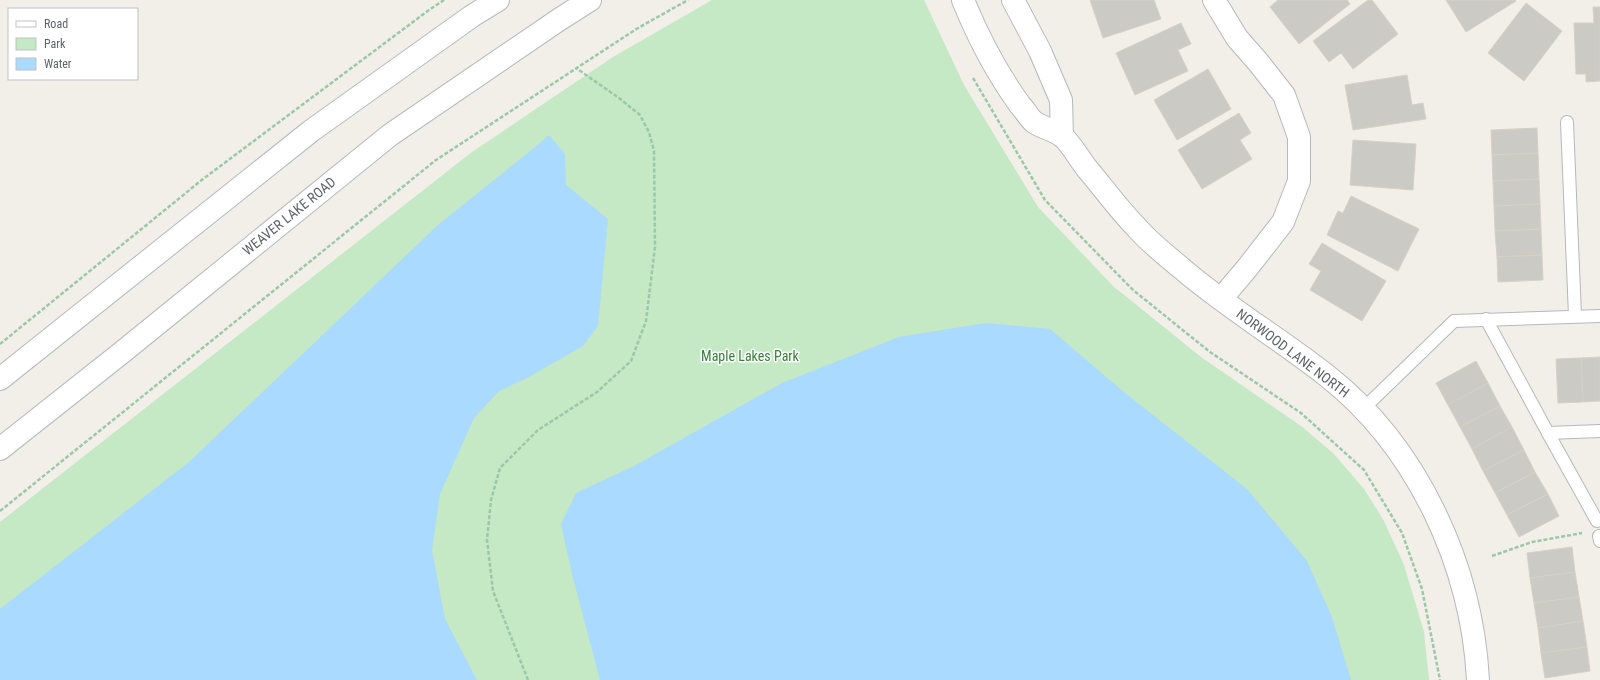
<svg xmlns="http://www.w3.org/2000/svg" width="1600" height="680" viewBox="0 0 1600 680" font-family="'Roboto Condensed',sans-serif">
<style>
.green{fill:#c5e8c5}
.water{fill:#aadaff}
.building{fill:#cccac5;stroke:#d6d1c6}
.lines{fill:none;stroke-linecap:round;stroke-linejoin:round}
.service-casing{stroke:#b5b8bc;stroke-width:14}
.minor-casing{stroke:#b5b8bc;stroke-width:24}
.tertiary-casing{stroke:#b5b8bc;stroke-width:24}
.secondary-casing{stroke:#b6babf;stroke-width:24}
.path{stroke:#9cc7a9;stroke-width:2.5;stroke-dasharray:4 2;stroke-linecap:butt}
.service{stroke:#fff;stroke-width:12}
.minor{stroke:#fff;stroke-width:22}
.tertiary{stroke:#fff;stroke-width:22}
.secondary{stroke:#fff;stroke-width:22}
.labels{text-anchor:middle;dominant-baseline:central;stroke-width:3;stroke-linejoin:round;paint-order:stroke}
.street-label{font-size:14px;fill:#5f6368;stroke:#fff}
.park-label{font-size:14px;fill:#348238;stroke:#fff}
</style>
<rect width="100%" height="100%" fill="#f1efe8"/>
<path class="green" d="M712 0H924L964 85 1038 207 1113 286 1201 357 1301 426 1333 453 1364 489 1384 521 1404 565 1424 632 1429 680H0V522L472 152 613 57Z"/>
<g class="water">
<path d="M549 135 565 154 566 185 608 219 598 326 583 346 527 378 499 391 474 418 440 494 432 550 445 619 477 680H0V609L189 462 438 225 534 148Z"/>
<path d="M986 323 1050 329 1125 393 1247 489 1307 561 1332 617 1351 680H600L572 574 561 524 576 493 634 466 782 383 899 337Z"/>
</g>
<g class="building">
<path d="M1090 0H1154L1161 19 1103 38Z"/>
<path d="M1278 0H1347L1350 4 1299 44 1270 7Z"/>
<path d="M1368 0H1372L1398 34 1353 69 1341 53 1329 62 1313 41Z"/>
<path d="M1446 0H1515L1516 1 1466 32Z"/>
<path d="M1526 3 1562 31 1524 81 1488 53Z"/>
<path d="M1593 7H1600V81L1586 82V74H1576L1574 23H1594Z"/>
<path d="M1181 23 1191 44 1178 50 1188 71 1135 95 1116 53Z"/>
<path d="M1208 69 1231 109 1177 140 1154 100Z"/>
<path d="M1407 75 1412 105 1423 103 1426 119 1353 130 1345 85Z"/>
<path d="M1239 113 1251 133 1240 140 1252 159 1202 189 1178 150Z"/>
<path d="M1537 128 1538 153 1492 155 1491 130Z"/>
<path d="M1353 140 1416 144 1413 190 1350 185Z"/>
<path d="M1538 153 1539 179 1493 181 1492 155Z"/>
<path d="M1539 179 1540 204 1494 206 1493 181Z"/>
<path d="M1351 196 1419 229 1398 271 1327 235 1338 211 1343 213Z"/>
<path d="M1540 204 1541 229 1495 231 1494 206Z"/>
<path d="M1541 229 1542 255 1497 257 1495 231Z"/>
<path d="M1322 243 1386 281 1362 321 1310 290 1321 271 1309 264Z"/>
<path d="M1542 255 1543 280 1498 282 1497 257Z"/>
<path d="M1600 357V401L1583 402 1581 358Z"/>
<path d="M1581 358 1583 402 1558 403 1556 359Z"/>
<path d="M1476 361 1488 383 1448 405 1436 383Z"/>
<path d="M1488 383 1500 406 1460 427 1448 405Z"/>
<path d="M1500 406 1512 427 1472 449 1460 427Z"/>
<path d="M1512 427 1524 450 1483 471 1472 449Z"/>
<path d="M1524 450 1535 472 1495 493 1483 471Z"/>
<path d="M1535 472 1548 494 1507 515 1495 493Z"/>
<path d="M1548 494 1559 516 1519 537 1507 515Z"/>
<path d="M1572 547 1575 572 1530 578 1527 553Z"/>
<path d="M1575 572 1579 597 1534 603 1530 578Z"/>
<path d="M1579 597 1583 621 1538 628 1534 603Z"/>
<path d="M1583 621 1587 647 1541 653 1538 628Z"/>
<path d="M1587 647 1590 671 1545 678 1541 653Z"/>
</g>
<g class="lines">
<g class="service-casing">
<g id="service">
<path d="M1567 122 1575 316"/>
<path d="M1486 319 1548 433 1600 431"/>
<path d="M1363 409 1454 321 1600 316"/>
<path d="M1548 433 1597 521"/>
<path d="M1599 536 1600 541"/>
</g>
</g>
<g class="minor-casing">
<path id="minor" d="M1214 0 1237 38 1258 62 1284 95 1299 137V181L1283 222 1248 267 1221 299"/>
</g>
<g class="tertiary-casing">
<g id="tertiary">
<path d="M963 0C978 37 997 73 1020 105 1025 110 1029 118 1034 122 1043 128 1054 130 1062 136 1071 143 1081 162 1089 171 1105 190 1120 211 1138 229 1150 243 1166 255 1180 267 1226 307 1279 338 1326 375 1418 447 1472 566 1478 680"/>
<path d="M1013 0 1040 51 1061 100 1062 136"/>
</g>
</g>
<g class="secondary-casing">
<g id="secondary">
<path d="M0 379 311 131 472 16 498 0"/>
<path d="M0 449 120 354 390 135 560 19 590 0"/>
</g>
</g>
<g class="path">
<path d="M973 78 1045 200 1133 290 1210 352 1301 413 1364 470 1402 533 1422 589 1440 680"/>
<path d="M0 344 203 179 429 10 444 0"/>
<path d="M0 511 436 160 638 28 688 0"/>
<path d="M1492 556 1532 542 1582 533"/>
<path d="M528 680 493 591 487 540 491 500 500 468 538 430 597 392 631 361 646 321 655 247 654 151 649 132 640 115 619 98 576 68"/>
</g>
<use href="#service" class="service"/>
<use href="#minor" class="minor"/>
<use href="#tertiary" class="tertiary"/>
<use href="#secondary" class="secondary"/>
</g>
<g class="labels">
<g class="street-label">
<text transform="translate(289 216) rotate(-39)">WEAVER LAKE ROAD</text>
<text transform="translate(1293 353) rotate(37)">NORWOOD LANE NORTH</text>
</g>
<g class="park-label">
<text x="750" y="356">Maple Lakes Park</text>
</g>
</g>
<rect x="8" y="8" width="130" height="72" fill="#ffffff" stroke="#bfc1c3"/>
<rect x="16" y="21" width="20" height="6" fill="#ffffff" stroke="#bfc1c3"/>
<text x="44" y="28" font-size="12" fill="#5f6368">Road</text>
<rect x="16" y="38" width="20" height="12" fill="#c5e8c5" stroke="#bfc1c3"/>
<text x="44" y="48" font-size="12" fill="#5f6368">Park</text>
<rect x="16" y="58" width="20" height="12" fill="#aadaff" stroke="#bfc1c3"/>
<text x="44" y="68" font-size="12" fill="#5f6368">Water</text>
</svg>
